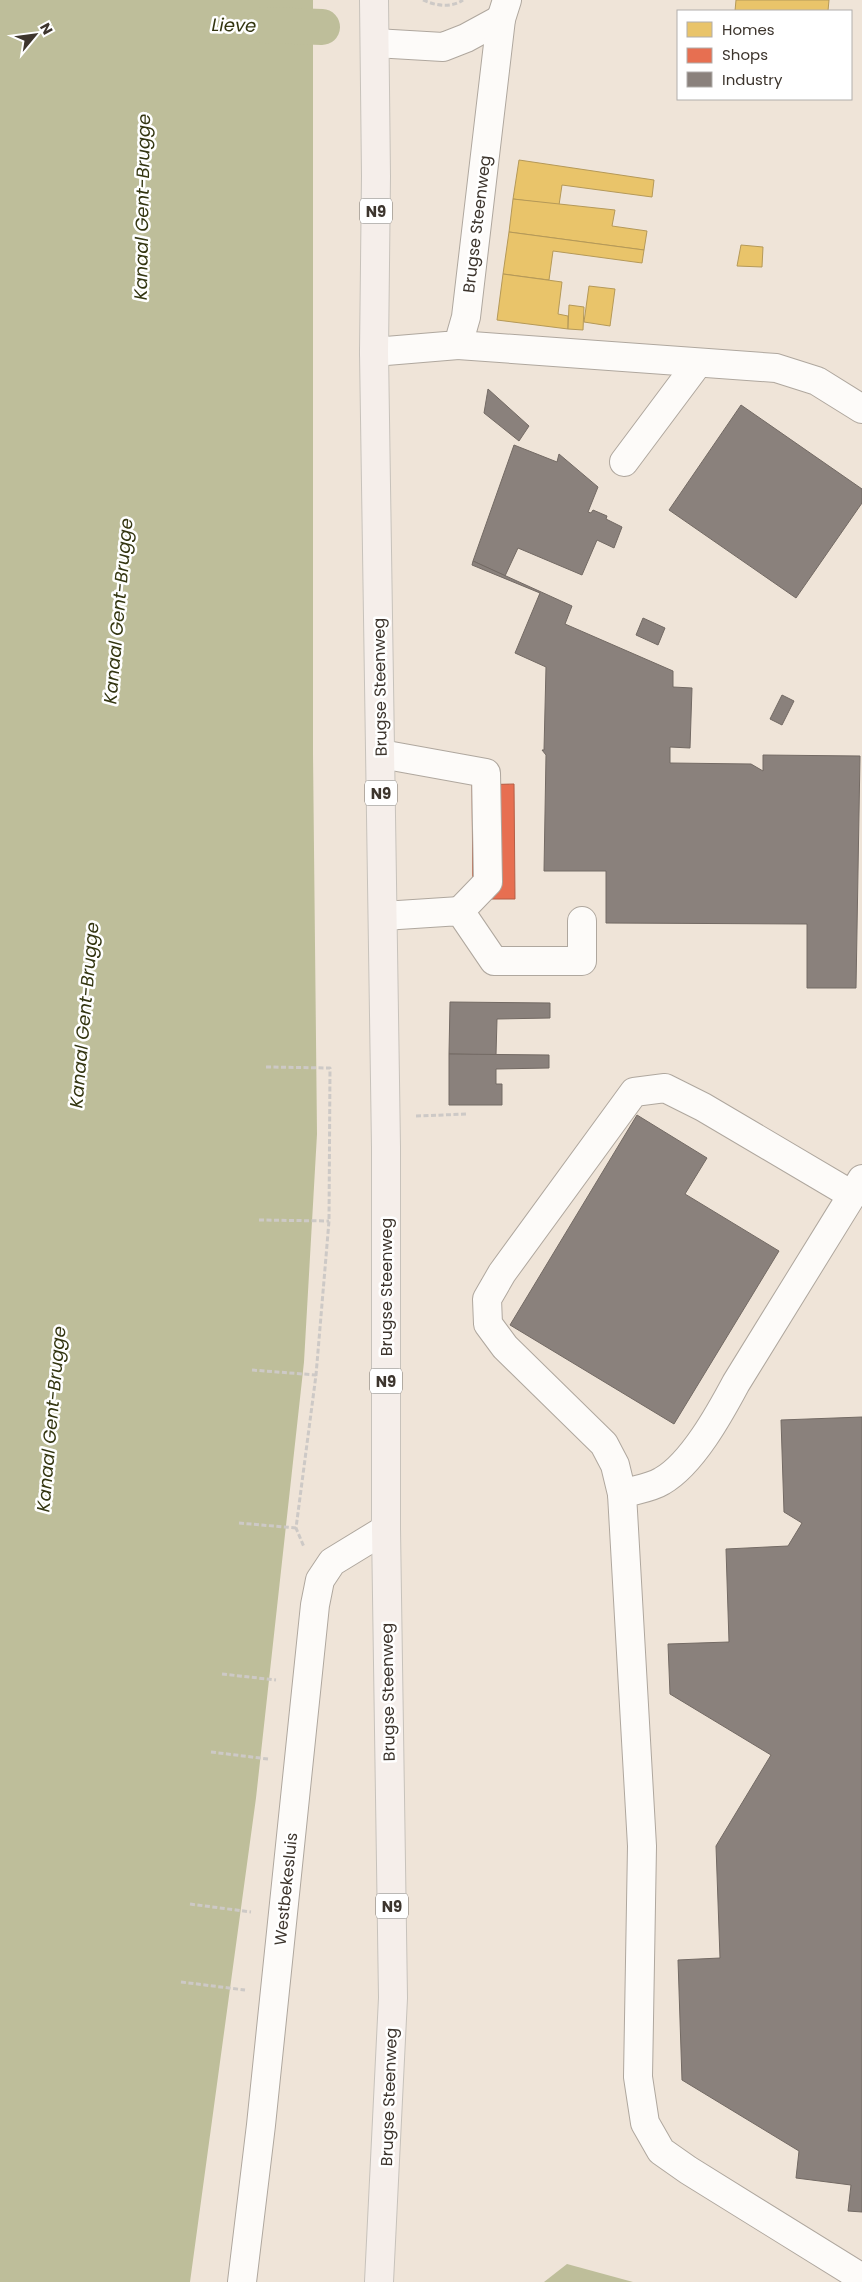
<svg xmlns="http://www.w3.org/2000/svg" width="862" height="2282" viewBox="0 0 862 2282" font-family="Poppins,sans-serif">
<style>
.water{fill:#bebe9a}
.homes{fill:#e9c46a;stroke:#b59958}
.shops{fill:#e76f51;stroke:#b45e46}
.industry{fill:#8a817c;stroke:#736a64}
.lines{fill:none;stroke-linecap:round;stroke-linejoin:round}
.canal{stroke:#bebe9a;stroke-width:36}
.minor-casing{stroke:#afa79e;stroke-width:30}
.major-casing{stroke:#c7c2bb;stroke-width:30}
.path{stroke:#cdc9c6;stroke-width:3;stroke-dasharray:5 2.5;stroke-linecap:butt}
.minor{stroke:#fdfbf9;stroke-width:28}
.major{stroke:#f5eeea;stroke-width:28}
.labels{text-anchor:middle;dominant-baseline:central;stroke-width:5;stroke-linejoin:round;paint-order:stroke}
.shield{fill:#fff;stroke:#77726c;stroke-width:1}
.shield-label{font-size:15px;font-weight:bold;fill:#3d352d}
.street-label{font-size:16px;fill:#3d352d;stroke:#fff}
.water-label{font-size:18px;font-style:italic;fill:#333510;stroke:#fff}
</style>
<rect width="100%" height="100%" fill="#efe4d8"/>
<g class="water">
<path d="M0 0H313V754L317 1134 304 1362 256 1798 190 2282H0Z"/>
<path d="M567 2264 633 2282H544Z"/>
</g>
<g class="homes">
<path d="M736 0H829L828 11H735Z"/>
<path d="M519 160 654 180 652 197 562 185 559 205 513 199Z"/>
<path d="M513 199 615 210 612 226 647 231 644 250 509 232Z"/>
<path d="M509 232 644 250 642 263 553 251 549 280 503 274Z"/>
<path d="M741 245 763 247 762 267 737 266Z"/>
<path d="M503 274 562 282 558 314 568 316V329L497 320Z"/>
<path d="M589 286 615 289 610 326 584 322Z"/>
<path d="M569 305 584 307 583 330 568 329Z"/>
</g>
<path class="shops" d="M514 784 515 899H473L472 785Z"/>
<g class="industry">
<path d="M488 389 529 426 519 441 484 413Z"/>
<path d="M741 405 862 489V503L796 598 669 510Z"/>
<path d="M514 445 557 462 559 454 598 487 588 512 591 513 593 510 607 516 606 519 622 527 614 548 597 540 582 575 518 548 505 576 473 561Z"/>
<path d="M473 561 572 606 565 624 673 671V687L692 688 690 748 670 747V763L751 764 763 771V755L860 756 856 988H807V924L606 923V871H544L546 755 542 750H544L546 667 515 653 540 593 472 565Z"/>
<path d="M643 618 665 628 658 645 636 635Z"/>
<path d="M782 695 794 701 782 725 770 719Z"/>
<path d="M450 1002 550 1003V1018L497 1019 496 1055 449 1054Z"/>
<path d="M449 1054 549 1055V1068L496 1069V1084H502V1105H449Z"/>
<path d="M637 1115 707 1158 685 1194 779 1251 674 1424 510 1325Z"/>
<path d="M862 1417V2212L848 2211 851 2185 796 2178 799 2151 682 2080 678 1960 720 1958 716 1846 771 1755 670 1694 668 1644 729 1642 726 1549 788 1546 802 1523 784 1512 781 1420Z"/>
</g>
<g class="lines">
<path class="canal" d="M265 25 322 27"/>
<g class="minor-casing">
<g id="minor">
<path d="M375 43 443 47 466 38 501 19"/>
<path d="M458 345 776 368 817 381 862 409"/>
<path d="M374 352 458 345 466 317 501 19 507 0"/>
<path d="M624 462 698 363"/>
<path d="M381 754 486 773 488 882 460 911"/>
<path d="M383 916 460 911 494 961H582V921"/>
<path d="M862 1179 736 1383C720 1413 692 1464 662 1481 651 1488 634 1490 622 1494L642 1846 638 2077 645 2123 661 2151 688 2170 862 2278"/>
<path d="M622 1494 615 1465 604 1444 505 1347 488 1324 487 1299 502 1273 634 1092 665 1088 703 1107 852 1195"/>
<path d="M242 2282 261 2125 315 1605 320 1580 332 1562 386 1529"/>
</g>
</g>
<g class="major-casing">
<path id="major" d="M374 0 376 176 374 352 386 1147V1529L393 1998 379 2282"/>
</g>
<g class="path">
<path d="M423 0C436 6 451 8 463 0"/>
<path d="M266 1067 330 1068 329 1221 316 1375 296 1528 304 1547"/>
<path d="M416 1116 468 1114"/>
<path d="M259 1220 329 1221"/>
<path d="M252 1370 316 1375"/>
<path d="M239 1523 296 1528"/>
<path d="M222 1674 276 1680"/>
<path d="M211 1752 268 1759"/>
<path d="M190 1904 251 1912"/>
<path d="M181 1982 245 1990"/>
</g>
<use href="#minor" class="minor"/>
<use href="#major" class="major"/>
</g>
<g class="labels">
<g class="shield">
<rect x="360" y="198.5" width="32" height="25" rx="4"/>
<rect x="365" y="780.5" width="32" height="25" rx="4"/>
<rect x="370" y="1368.5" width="32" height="25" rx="4"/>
<rect x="376" y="1893.5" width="32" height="25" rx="4"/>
</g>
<g class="shield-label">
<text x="376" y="211">N9</text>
<text x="381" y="793">N9</text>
<text x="386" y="1381">N9</text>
<text x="392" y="1906">N9</text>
</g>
<g class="street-label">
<text transform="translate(477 224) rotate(-83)">Brugse Steenweg</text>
<text transform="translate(380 687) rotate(-91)">Brugse Steenweg</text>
<text transform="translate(386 1287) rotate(-90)">Brugse Steenweg</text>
<text transform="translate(388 1692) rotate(-91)">Brugse Steenweg</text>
<text transform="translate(286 1889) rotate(-84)">Westbekesluis</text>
<text transform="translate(389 2097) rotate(-88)">Brugse Steenweg</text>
</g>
<g class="water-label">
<text transform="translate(234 25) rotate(1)">Lieve</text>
<text transform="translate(142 207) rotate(-89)">Kanaal Gent-Brugge</text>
<text transform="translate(118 611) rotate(-85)">Kanaal Gent-Brugge</text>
<text transform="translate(84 1015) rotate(-85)">Kanaal Gent-Brugge</text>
<text transform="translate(51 1419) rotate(-85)">Kanaal Gent-Brugge</text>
</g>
</g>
<rect x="677" y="10" width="175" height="90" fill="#ffffff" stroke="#b1aeab"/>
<rect x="687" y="22" width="25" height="15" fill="#e9c46a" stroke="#b1aeab"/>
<text x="722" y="35" font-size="15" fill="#3d352d">Homes</text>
<rect x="687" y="48" width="25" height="15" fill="#e76f51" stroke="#b1aeab"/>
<text x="722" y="60" font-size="15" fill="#3d352d">Shops</text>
<rect x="687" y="72" width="25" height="15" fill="#8a817c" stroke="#b1aeab"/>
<text x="722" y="85" font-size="15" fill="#3d352d">Industry</text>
<g transform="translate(35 35) rotate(61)" stroke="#ffffff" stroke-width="4" paint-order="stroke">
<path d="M0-4L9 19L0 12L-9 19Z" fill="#3d352d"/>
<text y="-8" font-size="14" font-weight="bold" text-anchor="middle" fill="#3d352d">N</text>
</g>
</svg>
